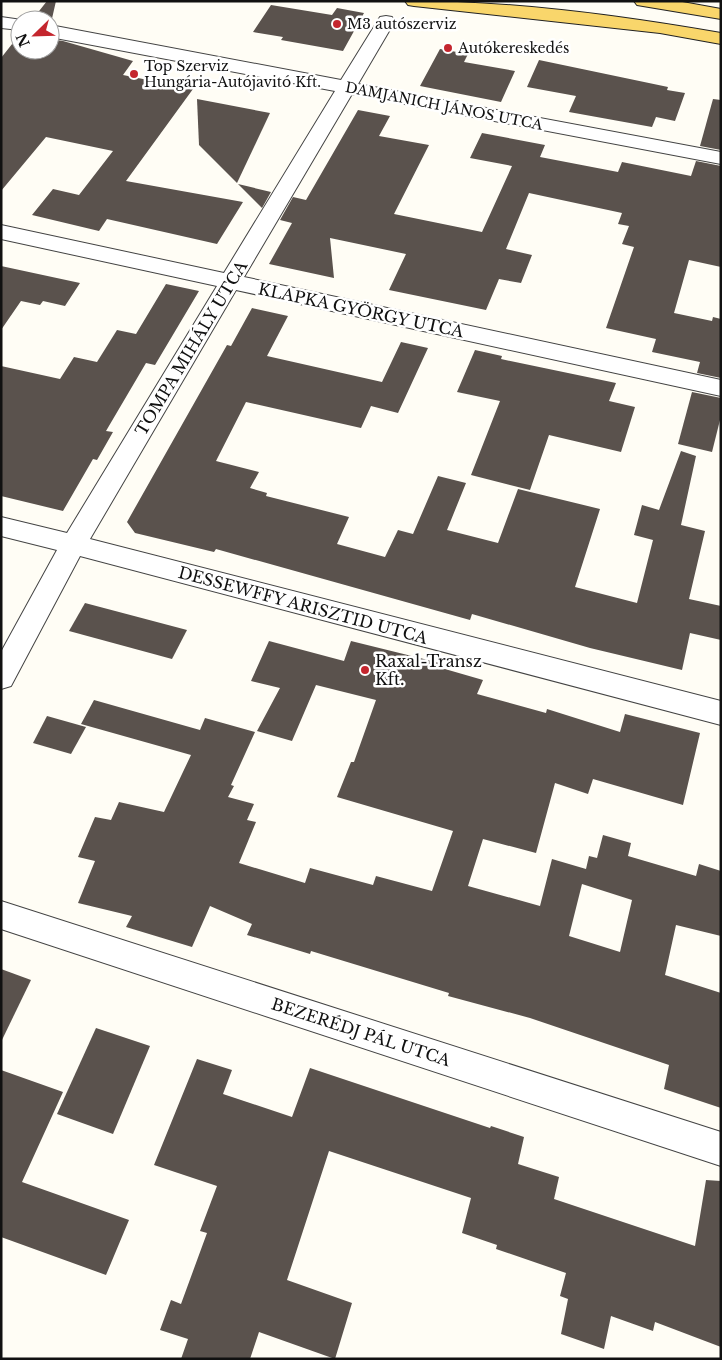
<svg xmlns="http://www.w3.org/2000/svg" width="722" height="1360" viewBox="0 0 722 1360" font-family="'Libre Baskerville',serif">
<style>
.building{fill:#5a524d;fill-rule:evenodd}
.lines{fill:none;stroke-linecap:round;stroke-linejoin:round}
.minor-casing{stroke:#444;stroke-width:2}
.primary-casing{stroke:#222;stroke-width:2}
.minor{fill:#fff;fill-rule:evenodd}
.primary{fill:#f9d66b;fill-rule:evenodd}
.poi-dot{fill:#c4262e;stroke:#fff;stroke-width:2}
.labels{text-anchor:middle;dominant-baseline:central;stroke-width:5;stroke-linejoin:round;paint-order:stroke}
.far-poi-label{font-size:14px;fill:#111;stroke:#fff;text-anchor:start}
.far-street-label{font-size:14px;fill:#111;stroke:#fff}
.street-label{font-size:16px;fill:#111;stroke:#fff}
.poi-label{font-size:16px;fill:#111;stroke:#fff;text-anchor:start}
</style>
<rect width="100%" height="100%" fill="#fffdf5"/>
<g class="building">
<path d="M47 1H56L51 23 50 20H32Z"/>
<path d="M271 5 332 15 337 8 364 13 343 51 281 40 283 37 253 32Z"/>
<path d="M20 34V50H50V39L63 41 133 61 123 75 193 89 126 181 243 202 217 244 107 219 99 231 32 215 53 189 79 195 113 151 46 137 1 191V58Z"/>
<path d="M440 49 468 54 464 62 515 71 501 102 420 86Z"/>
<path d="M539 60 668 87 667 90 685 93 675 121 656 117 652 127 569 112 576 96 527 87Z"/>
<path d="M197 99 270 113 237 183 199 145Z"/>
<path d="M713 99 721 100V150L700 146Z"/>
<path d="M358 110 390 116 379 136 429 145 394 214 482 232 512 166 470 158 482 133 545 145 540 157 618 172 622 162 691 176 696 161 721 166V267L689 260 674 313 712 321 713 317 721 319V378L697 373 700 362 652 352 656 339 606 328 634 247 622 244 629 226 618 224 622 213 529 193 506 249 532 255 521 283 499 279 486 310 389 290 406 254 330 238 334 278 269 264 292 223 280 220 293 197 306 200Z"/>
<path d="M238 184 271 192 262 208Z"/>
<path d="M1 266 80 283 65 306 43 301 40 305 21 301 1 330Z"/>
<path d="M166 284 199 291 155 365 146 363 106 431 113 432 97 460 93 459 63 511 1 496V366L60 379 74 357 97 362 117 330 136 334Z"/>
<path d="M252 308 288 316 267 356 382 382 401 342 428 348 398 413 371 406 361 428 246 402 216 461 259 472 250 488 267 493 266 496 349 517 337 544 385 557 398 530 413 534 438 476 466 483 447 530 498 543 518 489 600 509 575 587 637 603 653 540 634 535 642 505 659 510 681 451 696 456 681 525 705 531 689 599 721 606V640L690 633 682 670 590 648 472 614 470 620 216 549 214 552 135 533 127 522 227 345 231 346Z"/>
<path d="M475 350 502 356 501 359 616 383 609 401 635 407 621 452 549 435 530 490 471 475 500 401 457 392Z"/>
<path d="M692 392 721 398V416L712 452 678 444Z"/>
<path d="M85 603 187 630 172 659 69 631Z"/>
<path d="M269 641 344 661 351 641 440 663 438 667 483 680 477 694 546 713 547 709 620 732 625 714 700 733 683 805 593 779 588 794 555 783 536 853 483 839 468 886 540 906 552 859 586 869 589 856 597 858 603 835 631 843 628 856 696 876 699 864 721 871V936L676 925 665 975 721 993V1108L664 1089 669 1065 530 1018 448 996 449 993 311 951 310 954 247 935 252 924 210 906 192 947 126 927 132 916 78 903 95 861 78 857 95 817 111 820 119 802 164 812 191 755 81 724 94 700 200 730 205 718 255 732 231 785 234 786 228 797 254 804 247 820 256 822 239 863 305 883 310 868 373 885 376 876 432 891 453 831 337 797 351 762H354L376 700 316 685 292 741 257 731 280 688 251 681ZM582 884 632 900 620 952 569 936Z"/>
<path d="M47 716 86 727 71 754 33 743Z"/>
<path d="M1 969 31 980 1 1042Z"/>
<path d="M96 1028 150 1046 113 1134 57 1114Z"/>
<path d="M197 1059 232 1070 223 1094 292 1117 310 1068 490 1128 491 1126 524 1137 518 1164 559 1177 554 1199 695 1246 706 1180 721 1181V1347L655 1322 653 1331 611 1316 604 1349 561 1334 568 1299 560 1296 566 1273 496 1249 497 1245 462 1233 471 1198 329 1151 287 1280 352 1303 335 1359 259 1332 250 1359H181L188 1339 160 1330 171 1300 181 1304 207 1233 200 1231 217 1186 154 1165Z"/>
<path d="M1 1070 63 1092 22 1182 129 1220 106 1275 1 1237Z"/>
</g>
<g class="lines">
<g class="minor-casing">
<g id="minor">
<path d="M386 16 392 17 395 21 358 84 721 152V164L352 94 244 277 721 380V396L236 290 90 539 721 701V725L80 556 11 686 1 689V652L57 550 1 536V517L67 533 217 286 1 239V225L224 273 335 91 50 37V25L341 80 380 17Z"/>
<path d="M1 17 22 20H20V30L1 28Z"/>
<path d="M1 901 721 1132V1166L1 929Z"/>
</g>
</g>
<g class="primary-casing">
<g id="primary">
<path d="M405 1C511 1 617 15 721 33V44L660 33 414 6 408 5Z"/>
<path d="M634 1H677L721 9V19L637 5Z"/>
</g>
</g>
<use href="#minor" class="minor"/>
<use href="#primary" class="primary"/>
</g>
<g class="poi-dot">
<circle cx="337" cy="24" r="5"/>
<circle cx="448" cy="48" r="5"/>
<circle cx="134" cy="74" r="5"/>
<circle cx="365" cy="670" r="5"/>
</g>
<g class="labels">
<g class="far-poi-label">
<text x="347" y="24">M3 autószerviz</text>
<text x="458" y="48">Autókereskedés</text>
<text x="144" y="66">Top Szerviz<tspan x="144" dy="16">Hungária-Autójavitó Kft.</tspan></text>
</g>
<g class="far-street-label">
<text transform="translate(444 106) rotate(11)">DAMJANICH JÁNOS UTCA</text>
</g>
<g class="street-label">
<text transform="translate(361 310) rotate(12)">KLAPKA GYÖRGY UTCA</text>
<text transform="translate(191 348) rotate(-59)">TOMPA MIHÁLY UTCA</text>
<text transform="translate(303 605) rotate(15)">DESSEWFFY ARISZTID UTCA</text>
<text transform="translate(361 1032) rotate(18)">BEZERÉDJ PÁL UTCA</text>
</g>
<g class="poi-label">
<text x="375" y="661">Raxal-Transz<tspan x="375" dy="18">Kft.</tspan></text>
</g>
</g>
<rect width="722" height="1360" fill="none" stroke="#111111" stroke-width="5"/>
<g transform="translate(35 35) rotate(247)"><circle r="24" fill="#ffffff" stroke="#a0a0a0"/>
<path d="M0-4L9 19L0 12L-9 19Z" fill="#c4262e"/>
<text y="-8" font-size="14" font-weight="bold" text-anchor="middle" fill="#111111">N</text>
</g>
</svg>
